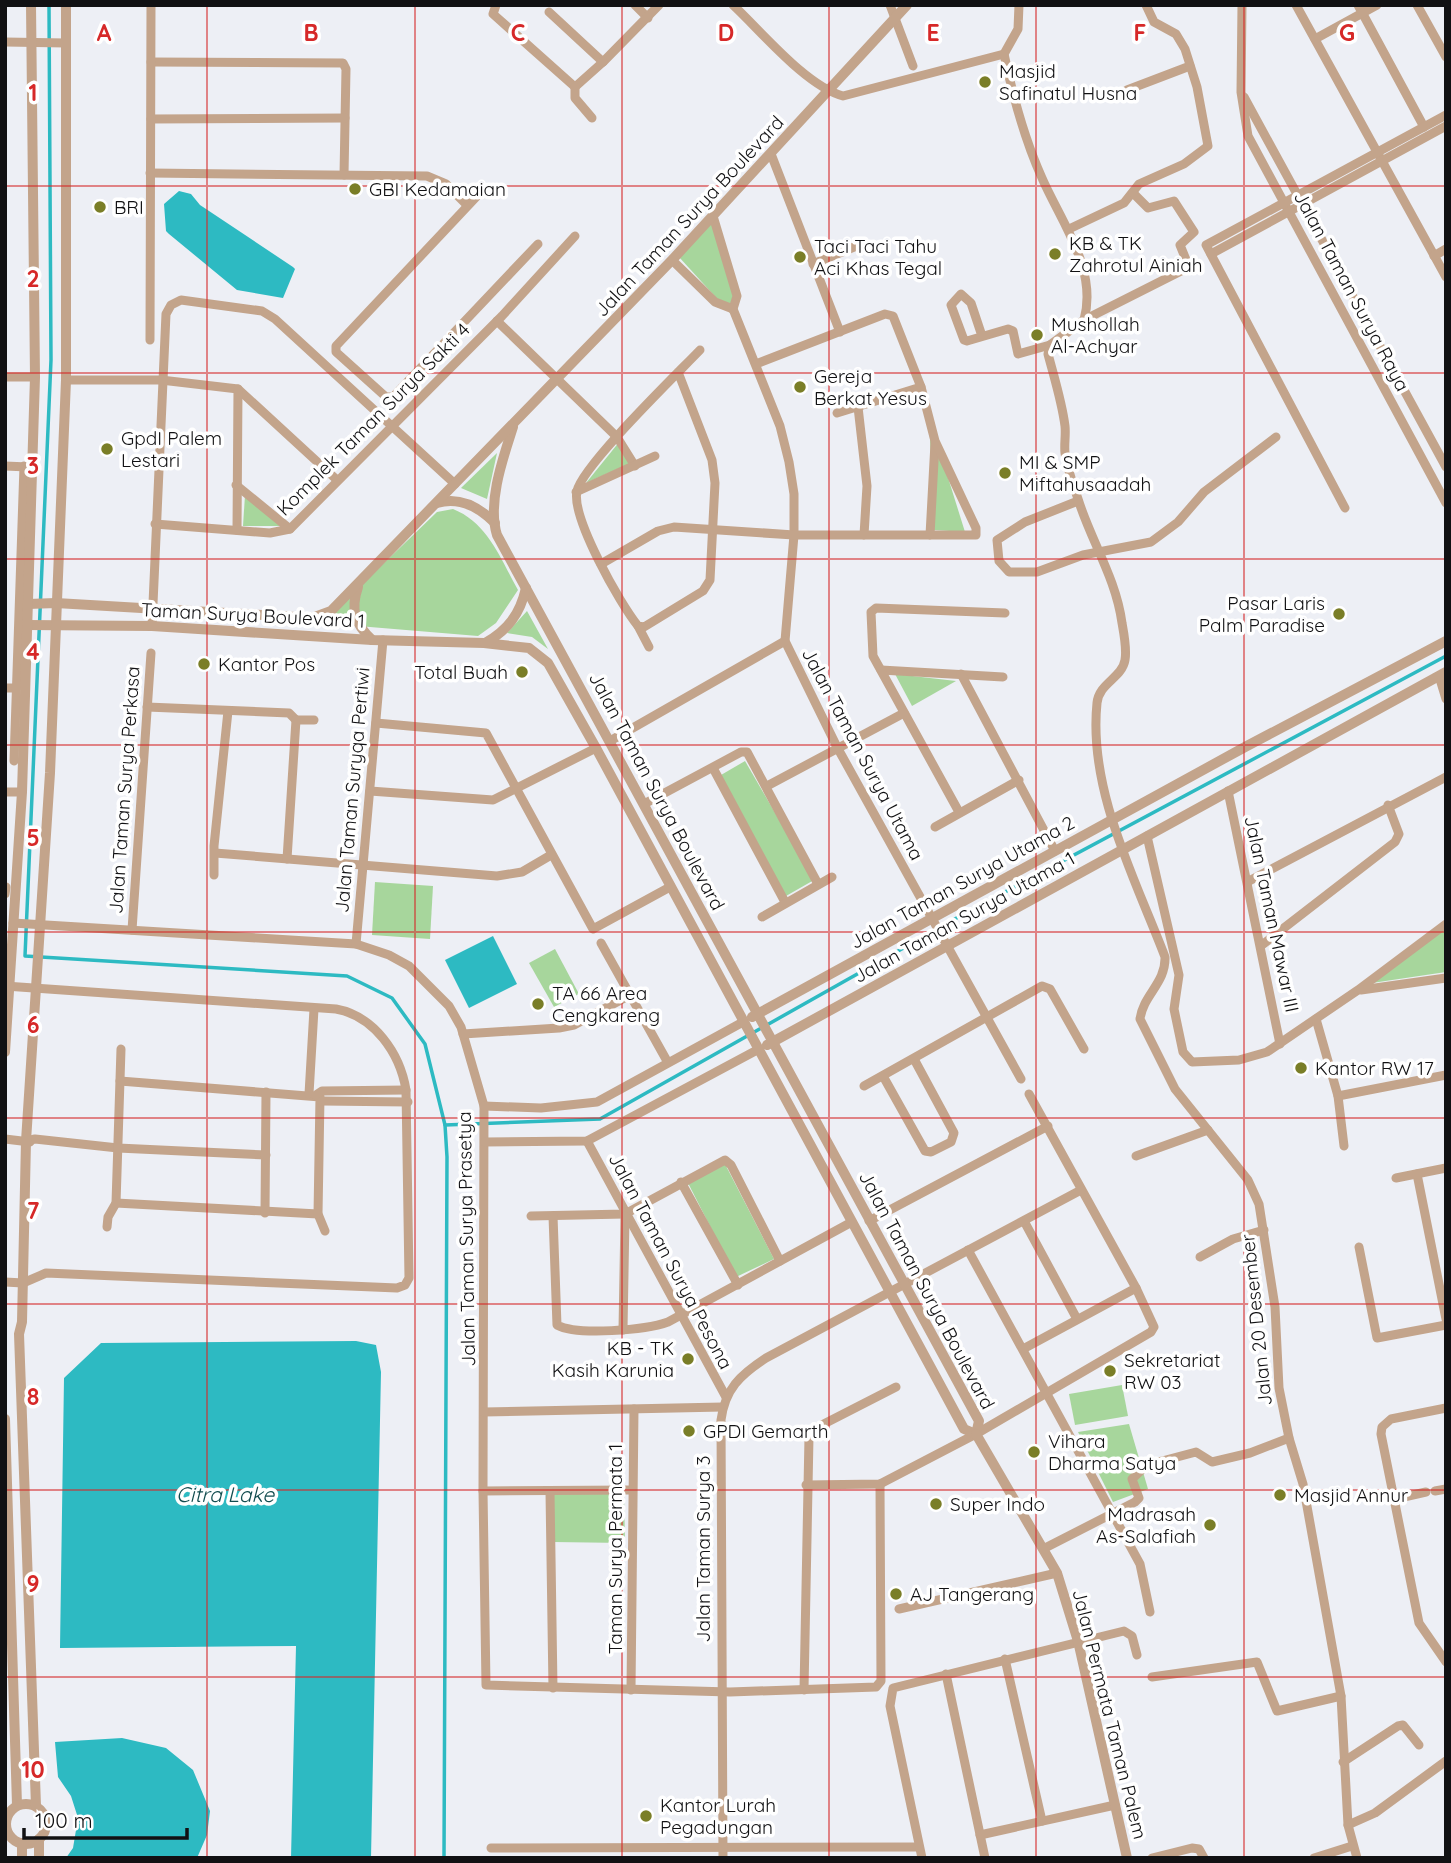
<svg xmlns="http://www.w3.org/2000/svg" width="1451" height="1863" viewBox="0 0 1451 1863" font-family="Quicksand,sans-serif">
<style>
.green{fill:#a7d69c}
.water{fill:#2dbac2}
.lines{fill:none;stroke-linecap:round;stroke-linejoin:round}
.stream{stroke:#2dbac2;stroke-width:3.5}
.minor{stroke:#c3a48b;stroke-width:9}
.tertiary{stroke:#c3a48b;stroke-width:10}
.grid{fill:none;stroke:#d62828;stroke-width:2;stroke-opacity:0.55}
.poi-dot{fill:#7a7e27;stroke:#fff;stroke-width:2.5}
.labels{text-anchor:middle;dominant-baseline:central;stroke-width:7;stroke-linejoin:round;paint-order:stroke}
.poi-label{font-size:19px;fill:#111113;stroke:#fff;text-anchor:start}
.street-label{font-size:19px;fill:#111113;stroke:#fff}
.water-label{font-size:21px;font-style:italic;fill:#124c4f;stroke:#fff}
.grid-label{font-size:23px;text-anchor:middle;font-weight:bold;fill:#d62828;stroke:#fff;stroke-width:7;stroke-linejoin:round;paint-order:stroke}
</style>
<rect width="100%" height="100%" fill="#edeff5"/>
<g class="green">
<path d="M713 220 742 326 679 257Z"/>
<path d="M929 417 965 532 934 530Z"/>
<path d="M620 441 631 463 586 483Z"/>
<path d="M497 453 487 499 461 488Z"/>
<path d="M245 495 282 526H243Z"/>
<path d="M453 509C488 523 500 558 518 590L496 623 478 636 322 623 437 512Z"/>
<path d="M527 611 548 649 532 637 507 633Z"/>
<path d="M895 674 956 681 912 706Z"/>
<path d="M745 761 814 880 786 896 721 775Z"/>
<path d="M375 882 433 886 430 939 372 935Z"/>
<path d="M1446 926V972L1372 983Z"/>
<path d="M555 949 579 994 554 1007 529 963Z"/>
<path d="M725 1164 774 1259 736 1277 688 1183Z"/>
<path d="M1122 1385 1128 1416 1075 1425 1069 1394Z"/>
<path d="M1129 1424 1148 1489 1113 1502 1078 1432Z"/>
<path d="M624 1493 625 1543 553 1542 554 1494Z"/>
</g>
<g class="water">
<path d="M179 191 191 194 200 205 293 267 295 269 283 298 237 290 169 234 166 231 164 204Z"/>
<path d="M493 936 517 984 469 1008 445 960Z"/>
<path d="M356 1341 376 1345 381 1372 371 1858H291L296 1646 60 1648 64 1378 101 1343Z"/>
<path d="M122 1738 166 1748 193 1770 210 1811 207 1835 197 1858H66L73 1848 78 1818 71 1796 58 1777 55 1742Z"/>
</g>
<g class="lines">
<g class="stream">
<path d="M49 5 51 360 25 956 347 976 392 998 425 1044 445 1125 447 1157 444 1858"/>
<path d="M445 1125 600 1119 962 915 1446 656"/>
</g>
<g class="minor">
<path d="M496 5 493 14 575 87"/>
<path d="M635 5 648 18"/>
<path d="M733 5C762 32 806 86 843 96L1004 54"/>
<path d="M890 5 913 66"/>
<path d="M1019 5 1018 29 1004 54C1013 97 1024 138 1042 178 1061 222 1098 269 1084 320L1050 345 1048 354C1054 377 1062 402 1065 426 1066 435 1064 444 1065 453 1067 468 1073 484 1078 499 1091 541 1116 578 1122 623 1124 634 1127 649 1125 660 1122 678 1099 683 1097 703 1088 790 1135 878 1165 957 1166 983 1143 995 1140 1019L1175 1089 1248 1180 1259 1204 1275 1307 1279 1388 1289 1438 1303 1484 1341 1696 1348 1825 1357 1858"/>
<path d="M1242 5 1241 92 1248 136 1446 503"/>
<path d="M1296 5 1446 277"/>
<path d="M1358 5 1424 127"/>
<path d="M1417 5 1446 57"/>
<path d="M549 12 603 62 659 5"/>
<path d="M1315 39 1377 5"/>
<path d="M5 42 66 43"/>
<path d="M151 62 343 63 346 69 344 175"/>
<path d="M575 87 603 62"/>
<path d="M575 87V98L592 118"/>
<path d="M1127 90 1190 66"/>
<path d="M1244 97 1446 467"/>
<path d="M151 119 345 118"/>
<path d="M771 154 840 332"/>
<path d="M150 173 427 176 446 184 467 205"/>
<path d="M479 194 336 346V352L386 397H393L538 244"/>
<path d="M713 216 737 296 733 309 780 426 789 462 794 494V535L785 641 837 747 1021 1079"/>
<path d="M1069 229 1124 203 1139 184 1184 164 1208 146 1197 87 1185 49 1176 34 1154 22 1146 5"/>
<path d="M1211 254 1446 126"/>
<path d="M1434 256 1446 249"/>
<path d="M672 260 715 302 733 309"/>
<path d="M813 264 859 245"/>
<path d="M1084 320 1189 267 1180 245 1194 232 1174 201 1148 208 1133 193"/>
<path d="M497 321 617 437 635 466"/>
<path d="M982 336 971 303 961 294 951 305 964 340 967 341 1008 329 1013 331 1018 354 1050 345"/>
<path d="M150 340 151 5"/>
<path d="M678 372 712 460 715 483 710 580 703 591 644 627 638 626C620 604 571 517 577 491 582 466 677 374 700 350"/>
<path d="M5 377H35"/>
<path d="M66 380H161L238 389 337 480"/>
<path d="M858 407 867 486 864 535"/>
<path d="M837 413 921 387"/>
<path d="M5 466 28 467"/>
<path d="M236 485 290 529"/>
<path d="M576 492 655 456"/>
<path d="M1078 501 1025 522 997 540 999 561 1009 572H1037L1083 555 1151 542 1178 522 1204 492 1276 437"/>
<path d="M1345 508 1206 245 1446 115"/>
<path d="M155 524 270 533 290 529 502 316 575 236"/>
<path d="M237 530 238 389"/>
<path d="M930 535 935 443"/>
<path d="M601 564 658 531 674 527 794 535H976V528L935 441 921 387 893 316 885 314 756 364"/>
<path d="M152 626 166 314 171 305 181 300 262 311 275 319 455 484"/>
<path d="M638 626 649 647"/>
<path d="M881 670 1003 677"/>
<path d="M961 674 1055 851"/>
<path d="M1439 676 1446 699"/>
<path d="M5 688H16"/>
<path d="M147 707 289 713 296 720"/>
<path d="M296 720H314"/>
<path d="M376 723 486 733 593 929 670 887"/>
<path d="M610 741 785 641"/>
<path d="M14 761 24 466"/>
<path d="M713 768 785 902"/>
<path d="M767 786 904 713"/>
<path d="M370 791 493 800 596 748"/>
<path d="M1228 791 1280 1044"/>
<path d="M5 792H22"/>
<path d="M644 804 741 752H747L818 884"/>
<path d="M959 812 873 656 871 612 876 608 1005 613"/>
<path d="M935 827 1019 780"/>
<path d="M1147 836 1179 975 1174 1009 1183 1052 1192 1062 1239 1060 1267 1052 1358 990 1446 924"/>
<path d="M215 853 497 876 522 872 551 855"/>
<path d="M287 859 296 720"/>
<path d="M214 875V846L228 711"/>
<path d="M1249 881 1446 777"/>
<path d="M5 894 6 887"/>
<path d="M762 917 832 877"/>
<path d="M13 923 356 944 389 955 409 966 449 1006 461 1027 484 1106 483 1491 486 1685 730 1692 876 1687 881 1681 880 1484"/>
<path d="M132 930 151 653"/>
<path d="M601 943 667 1061"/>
<path d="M356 944 383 640"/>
<path d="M1262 945 1395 842 1399 834 1388 805"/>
<path d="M5 986 336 1009C374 1016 400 1053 406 1090L409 1278 405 1285 397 1288 46 1273 23 1283 5 1282"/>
<path d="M1361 990 1446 978"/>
<path d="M1316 1019 1338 1096 1344 1146"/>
<path d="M463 1034 559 1028 574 1025 630 995"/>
<path d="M883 1076 925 1151 931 1152 951 1142 954 1133 914 1059"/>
<path d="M120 1081 320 1097 318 1214 325 1231"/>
<path d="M864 1086 1042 986 1050 989 1084 1049"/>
<path d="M309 1094 314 1009"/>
<path d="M316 1095 322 1091 406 1090"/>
<path d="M1338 1096 1446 1075"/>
<path d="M322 1101 408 1102"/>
<path d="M484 1106 541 1108 597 1102 743 1022"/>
<path d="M5 1139 30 1142"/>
<path d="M26 1141 35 1139 118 1148 266 1155"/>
<path d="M587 1141 726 1397"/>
<path d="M485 1142 587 1141 759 1049"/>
<path d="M1136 1156 1208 1130"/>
<path d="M1417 1174 1446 1319"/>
<path d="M1396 1178 1446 1168"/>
<path d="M681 1182 738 1285"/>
<path d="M116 1203 318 1214"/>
<path d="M265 1213 266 1092"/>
<path d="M531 1216 625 1214 725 1160 731 1165 780 1261"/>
<path d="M553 1216 557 1325C577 1336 646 1330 668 1322L850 1223"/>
<path d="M869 1221 1048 1126"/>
<path d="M1024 1221 1077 1319"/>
<path d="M107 1227 108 1217 116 1203 121 1049"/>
<path d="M1359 1247 1377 1338 1446 1325"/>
<path d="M968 1250 1140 1564 1150 1612"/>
<path d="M1200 1257 1233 1239 1264 1230"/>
<path d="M623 1330 625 1216"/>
<path d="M1023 1349 1136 1288"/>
<path d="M1446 1408 1391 1419 1382 1427 1381 1434 1419 1623 1446 1662"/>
<path d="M484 1412 723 1407"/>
<path d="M806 1485 880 1484 976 1434 1151 1332 1154 1327 1136 1288 1029 1094"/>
<path d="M483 1491 631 1490"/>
<path d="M1435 1491 1446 1489"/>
<path d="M550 1492 553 1688"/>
<path d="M1395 1499 1426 1492"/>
<path d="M1045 1548 1135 1502 1139 1498 1132 1479 1147 1465 1196 1452 1212 1462 1250 1453 1289 1438"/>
<path d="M899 1609 1057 1573"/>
<path d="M1005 1659 1042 1821"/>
<path d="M946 1674 985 1858"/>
<path d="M1152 1677 1257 1662 1277 1711 1341 1696"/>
<path d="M631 1690 634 1409"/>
<path d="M804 1690 809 1437 812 1430 896 1387"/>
<path d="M1343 1762 1398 1726 1403 1725 1419 1745"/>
<path d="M1348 1825 1375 1813 1446 1761"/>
<path d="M980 1835 1115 1805"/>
<path d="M491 1848 919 1847"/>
<path d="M723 1858 721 1420C725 1389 740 1375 766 1358L1081 1190"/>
<path d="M922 1858 890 1706 893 1688 1124 1631 1132 1636 1137 1655"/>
<path d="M1152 1858 1192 1848 1199 1849 1204 1858"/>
<path d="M1314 1858 1352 1846"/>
</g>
<g class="tertiary">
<path d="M513 427C503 458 487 503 497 535L979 1421 976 1434"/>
<path d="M437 503C460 496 479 507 495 523"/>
<path d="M358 587C350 610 355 624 372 640"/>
<path d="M28 604 56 603 312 618 331 611 672 260 907 5"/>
<path d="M28 625 152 626 372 640 484 643 529 648 548 663 596 748 964 1429 976 1434"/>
<path d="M485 643C508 630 520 614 526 588"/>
<path d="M752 1017 1245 747 1446 641"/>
<path d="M767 1045 1446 672"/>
<path d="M5 1052 22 792 35 377 31 5"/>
<path d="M5 1419 17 1805"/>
<path d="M976 1434 1057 1573 1078 1641 1127 1858"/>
<circle cx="26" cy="1824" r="20"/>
<path d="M36 1806 19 1334 22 1322 26 1141 50 773 66 380V5"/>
<path d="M22 1858V1843"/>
<path d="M39 1858V1839"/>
</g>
</g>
<path class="grid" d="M207 5V1858M415 5V1858M622 5V1858M829 5V1858M1036 5V1858M1244 5V1858M5 186H1446M5 373H1446M5 559H1446M5 745H1446M5 932H1446M5 1118H1446M5 1304H1446M5 1490H1446M5 1677H1446"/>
<g class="poi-dot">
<circle cx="985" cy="82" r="7"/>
<circle cx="355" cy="189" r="7"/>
<circle cx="100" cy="207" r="7"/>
<circle cx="1055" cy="254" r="7"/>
<circle cx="800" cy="257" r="7"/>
<circle cx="1037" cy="335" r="7"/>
<circle cx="800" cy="387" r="7"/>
<circle cx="107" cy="449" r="7"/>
<circle cx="1005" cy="473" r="7"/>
<circle cx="1339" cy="614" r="7"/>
<circle cx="204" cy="664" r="7"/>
<circle cx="522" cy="672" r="7"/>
<circle cx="538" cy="1004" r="7"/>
<circle cx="1301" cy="1068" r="7"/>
<circle cx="688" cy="1359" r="7"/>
<circle cx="1110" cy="1371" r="7"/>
<circle cx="689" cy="1431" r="7"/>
<circle cx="1034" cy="1452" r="7"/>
<circle cx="1280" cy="1495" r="7"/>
<circle cx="936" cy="1504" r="7"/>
<circle cx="1210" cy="1525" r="7"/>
<circle cx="896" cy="1594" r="7"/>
<circle cx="646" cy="1816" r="7"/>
</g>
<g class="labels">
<g class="poi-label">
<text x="999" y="71">Masjid<tspan x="999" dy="22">Safinatul Husna</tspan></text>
<text x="369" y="189">GBI Kedamaian</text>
<text x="114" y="207">BRI</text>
<text x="1069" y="243">KB &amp; TK<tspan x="1069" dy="22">Zahrotul Ainiah</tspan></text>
<text x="814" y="246">Taci Taci Tahu<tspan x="814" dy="22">Aci Khas Tegal</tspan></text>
<text x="1051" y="324">Mushollah<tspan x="1051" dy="22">Al-Achyar</tspan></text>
<text x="814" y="376">Gereja<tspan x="814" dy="22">Berkat Yesus</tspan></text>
<text x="121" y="438">GpdI Palem<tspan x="121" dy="22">Lestari</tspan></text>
<text x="1019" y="462">MI &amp; SMP<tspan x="1019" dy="22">Miftahusaadah</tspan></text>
<text x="1325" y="603" text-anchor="end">Pasar Laris<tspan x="1325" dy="22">Palm Paradise</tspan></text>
<text x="218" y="664">Kantor Pos</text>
<text x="508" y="672" text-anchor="end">Total Buah</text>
<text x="552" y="993">TA 66 Area<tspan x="552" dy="22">Cengkareng</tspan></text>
<text x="1315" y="1068">Kantor RW 17</text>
<text x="674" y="1348" text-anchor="end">KB - TK<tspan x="674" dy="22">Kasih Karunia</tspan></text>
<text x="1124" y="1360">Sekretariat<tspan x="1124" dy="22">RW 03</tspan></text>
<text x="703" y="1431">GPDI Gemarth</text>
<text x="1048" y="1441">Vihara<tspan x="1048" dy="22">Dharma Satya</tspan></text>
<text x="1294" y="1495">Masjid Annur</text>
<text x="950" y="1504">Super Indo</text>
<text x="1196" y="1514" text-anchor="end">Madrasah<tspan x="1196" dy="22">As-Salafiah</tspan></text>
<text x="910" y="1594">AJ Tangerang</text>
<text x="660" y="1805">Kantor Lurah<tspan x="660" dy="22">Pegadungan</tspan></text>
</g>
<g class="street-label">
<text transform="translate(689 216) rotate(-47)">Jalan Taman Surya Boulevard</text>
<text transform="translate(1352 291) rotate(62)">Jalan Taman Surya Raya</text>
<text transform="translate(373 419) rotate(-45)">Komplek Taman Surya Sakti 4</text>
<text transform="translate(253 615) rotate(3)">Taman Surya Boulevard 1</text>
<text transform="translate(863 754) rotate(62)">Jalan Taman Surya Utama</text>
<text transform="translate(124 790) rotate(-86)">Jalan Taman Surya Perkasa</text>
<text transform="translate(352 790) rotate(-85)">Jalan Taman Suryqa Pertiwi</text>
<text transform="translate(657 791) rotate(62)">Jalan Taman Surya Boulevard</text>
<text transform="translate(962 882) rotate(-29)">Jalan Taman Surya Utama 2</text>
<text transform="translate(1272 914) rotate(78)">Jalan Taman Mawar III</text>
<text transform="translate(964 917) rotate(-29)">Jalan Taman Surya Utama 1</text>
<text transform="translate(466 1239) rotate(-91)">Jalan Taman Surya Prasetya</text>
<text transform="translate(671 1261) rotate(62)">Jalan Taman Surya Pesona</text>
<text transform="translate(927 1290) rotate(62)">Jalan Taman Surya Boulevard</text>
<text transform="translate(1256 1320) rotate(-96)">Jalan 20 Desember</text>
<text transform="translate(615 1549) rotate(-90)">Taman Surya Permata 1</text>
<text transform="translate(703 1549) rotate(-90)">Jalan Taman Surya 3</text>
<text transform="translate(1110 1714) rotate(76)">Jalan Permata Taman Palem</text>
</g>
<g class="water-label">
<text x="225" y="1494">Citra Lake</text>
</g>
</g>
<g class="grid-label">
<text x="104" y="41">A</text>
<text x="311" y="41">B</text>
<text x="518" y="41">C</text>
<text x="726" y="41">D</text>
<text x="933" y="41">E</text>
<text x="1140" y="41">F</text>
<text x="1347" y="41">G</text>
<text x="33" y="101">1</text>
<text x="33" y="287">2</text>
<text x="33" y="474">3</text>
<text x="33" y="660">4</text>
<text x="33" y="846">5</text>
<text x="33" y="1033">6</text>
<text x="33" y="1219">7</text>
<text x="33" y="1405">8</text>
<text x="33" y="1592">9</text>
<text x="33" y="1778">10</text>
</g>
<rect width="1451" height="1863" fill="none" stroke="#111113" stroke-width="14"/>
<path d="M24 1828v10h163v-10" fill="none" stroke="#111113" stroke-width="3.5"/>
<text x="35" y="1828" font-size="21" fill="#111113" stroke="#ffffff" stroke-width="5" paint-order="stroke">100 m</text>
</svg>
